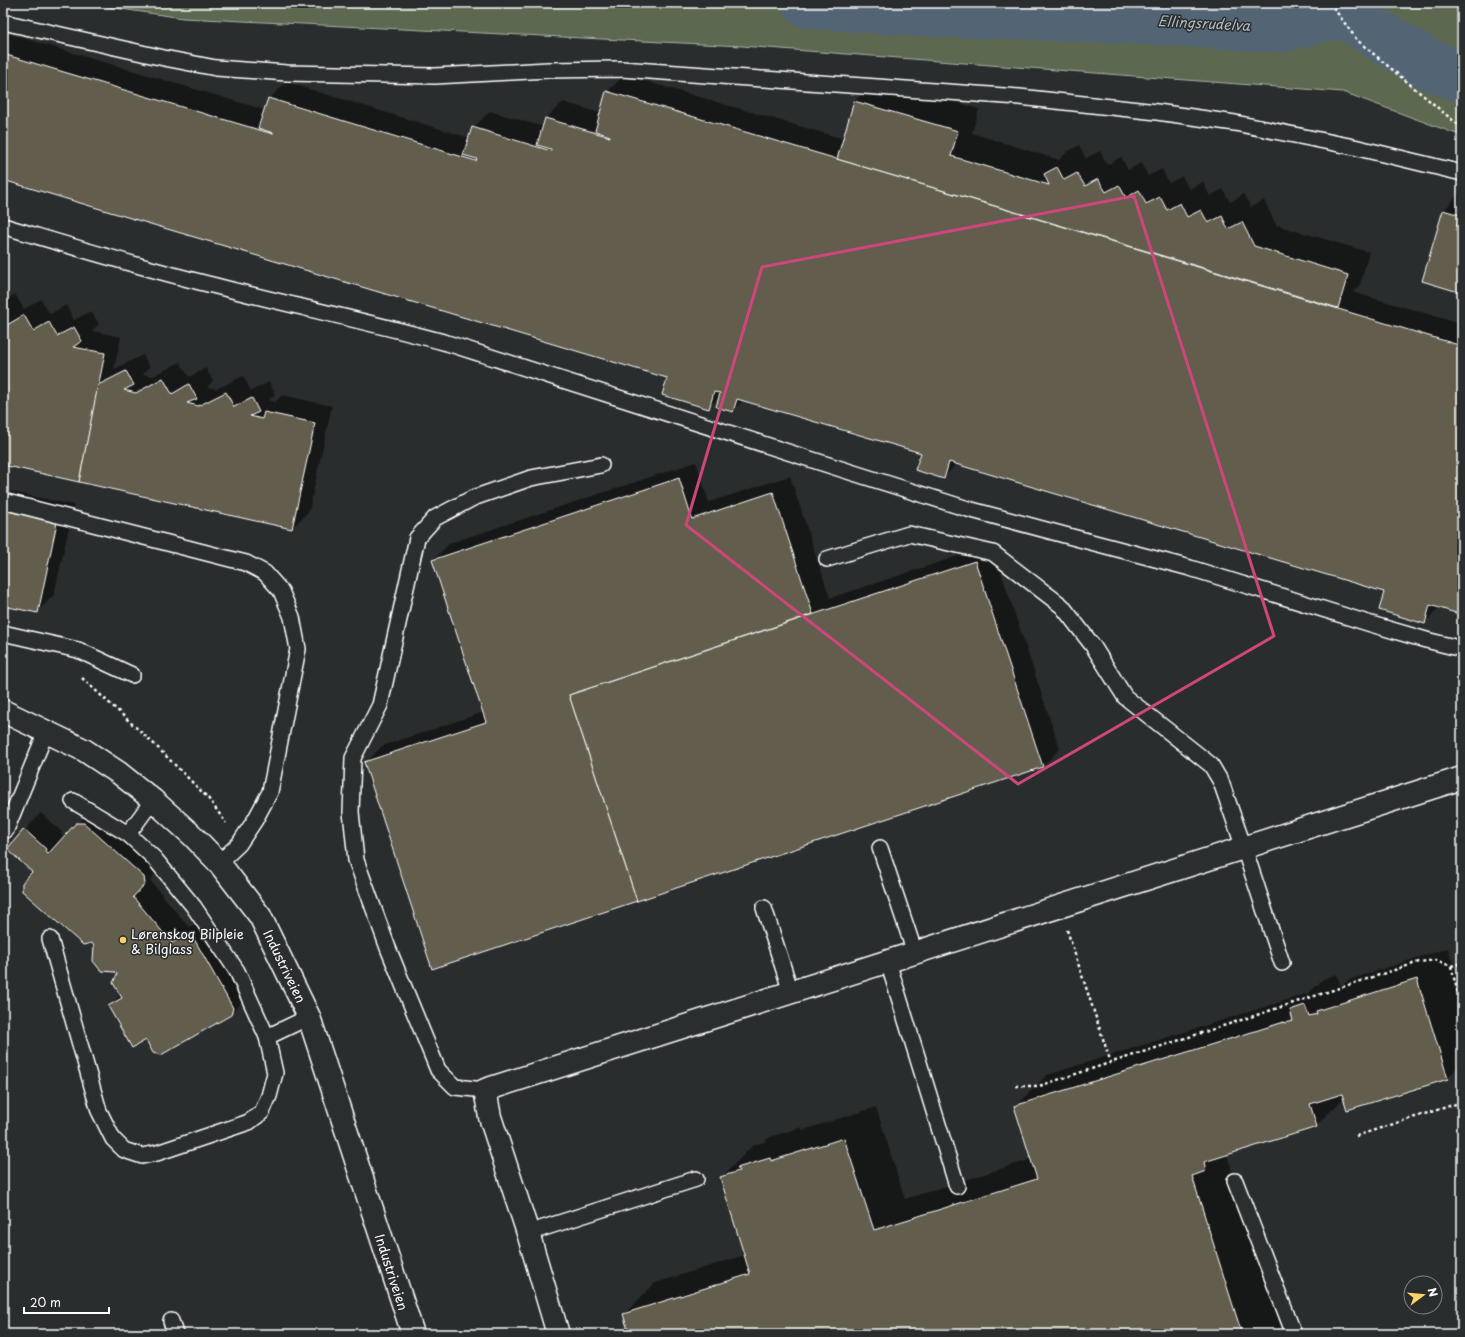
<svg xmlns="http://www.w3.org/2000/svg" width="1465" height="1337" viewBox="0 0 1465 1337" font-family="'Playpen Sans',sans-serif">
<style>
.green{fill:#5b6850;stroke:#adb4a8}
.shadow{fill:#0007}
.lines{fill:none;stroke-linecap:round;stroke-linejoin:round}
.stream{stroke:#97a3ac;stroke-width:9}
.river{stroke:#526575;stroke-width:51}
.building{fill:#645d4d;stroke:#fff}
.service-casing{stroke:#fff;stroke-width:18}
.minor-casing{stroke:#fff;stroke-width:25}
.tertiary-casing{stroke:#fff;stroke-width:25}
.path{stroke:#fff;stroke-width:2.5;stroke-dasharray:3 3;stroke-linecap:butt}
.service{stroke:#2a2d2e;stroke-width:15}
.minor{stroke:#2a2d2e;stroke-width:22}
.tertiary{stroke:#2a2d2e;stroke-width:22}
.marked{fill:none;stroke:#ce467c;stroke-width:3;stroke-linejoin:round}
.poi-dot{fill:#ffd166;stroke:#2a2d2e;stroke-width:1.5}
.labels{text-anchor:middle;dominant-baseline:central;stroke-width:3;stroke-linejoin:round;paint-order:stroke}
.poi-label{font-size:13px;fill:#fff;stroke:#2a2d2e;text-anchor:start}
.street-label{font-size:13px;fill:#fff;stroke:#2a2d2e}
.water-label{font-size:14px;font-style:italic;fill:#b1bac1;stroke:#2a2d2e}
</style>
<rect width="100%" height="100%" fill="#2a2d2e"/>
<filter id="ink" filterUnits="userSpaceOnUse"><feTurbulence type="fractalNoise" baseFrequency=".025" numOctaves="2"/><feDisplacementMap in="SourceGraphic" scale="8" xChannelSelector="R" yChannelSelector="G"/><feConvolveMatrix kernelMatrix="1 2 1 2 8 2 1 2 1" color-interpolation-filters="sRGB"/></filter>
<g filter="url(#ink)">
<path class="green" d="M80 3H1462V136L1343 92 742 46 183 18Z"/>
<g class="shadow">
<path d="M3 32 265 110 269 99 286 82 470 138 473 128 490 111 544 127 546 118 563 102 601 113 607 92 624 75 844 139 855 101 877 79 979 109 972 133 1059 160 1067 152 1079 145 1086 158 1100 151 1107 165 1121 157 1128 170 1141 163 1148 176 1162 169 1169 183 1182 176 1189 189 1203 182 1210 196 1223 189 1230 202 1244 194 1251 207 1264 200 1276 225 1369 252 1360 285 1353 292 1462 324V614L1440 607 1425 623 1385 591 958 463 944 477 922 453 744 400 732 411 720 397 708 408 669 377 3 179Z"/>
<path d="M1460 193 1462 194V292L1444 210Z"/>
<path d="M15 294 24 309 41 299 50 314 66 305 74 320 91 311 99 324 92 331 121 337 114 369 143 355 150 367 143 374 153 376 180 362 189 377 206 368 213 381 207 387 216 389 243 376 251 391 269 382 275 394 269 400 275 402 282 395 332 406 309 511 292 528 3 465V302Z"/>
<path d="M696 462 709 502 790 476 830 598 992 545 1060 749 1043 766 433 967 365 763 382 746 484 712 433 560 450 543Z"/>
<path d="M3 490 74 505 54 595 37 612 3 605Z"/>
<path d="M101 806 161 860V867L150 880 189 927 203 919 248 997 230 1014 146 1039 109 1006 121 994 118 974 34 872 25 830 41 813 62 832 61 834 65 837 94 807Z"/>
<path d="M1448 948 1462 993V1063L1447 1078 1344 1098 1316 1126 1227 1155 1283 1334H630L624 1314 655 1283 745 1255 721 1178 752 1146 764 1142 770 1137 802 1127 803 1130 876 1107 905 1199 1032 1159 1015 1107 1047 1075 1309 993 1323 979 1337 974 1340 985 1344 984 1348 980Z"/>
</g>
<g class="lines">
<path class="stream" d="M1345 3 1348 14"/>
<path class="river" d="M808 3 903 10 1122 18 1282 27 1324 16 1348 14 1383 38 1430 65 1462 77"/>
</g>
<g class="building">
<path d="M3 54 273 134V133L258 128 268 98 476 161 477 159 463 155 472 127 551 151V149L537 145 545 118 610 137V136L595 131 606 91 837 159 1462 346V615L1430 605 1425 624 1379 610 1384 592 949 462 944 479 915 470 921 453 737 399 733 412 716 407 720 393 714 392 709 409 662 395 667 378 3 180Z"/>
<path d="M854 101 958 131 951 156 1049 185 1044 174 1057 167 1064 180 1077 173 1085 186 1098 179 1106 192 1119 185 1126 198 1139 190 1146 204 1160 197 1167 210 1180 203 1187 217 1201 210 1208 223 1222 216 1228 229 1242 222 1254 246 1348 275 1338 308 837 159Z"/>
<path d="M1443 210 1460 215 1456 230 1462 232V293L1422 281Z"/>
<path d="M24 315 33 331 49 322 57 336 74 327 82 341 73 347 105 353 79 482 3 465V318L7 325Z"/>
<path d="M126 371 134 385 124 390 136 393 163 378 172 394 189 384 197 399 187 403 198 406 226 392 234 407 252 398 259 412 250 416 262 419 264 412 315 423 292 529 79 482 98 385Z"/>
<path d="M679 478 692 519 773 492 813 614 569 695 637 901 432 969 364 762 486 722 432 560Z"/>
<path d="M3 510 57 522 38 613 3 606Z"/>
<path d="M975 561 1043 767 637 901 569 695Z"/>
<path d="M76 823H84L144 877 145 884 133 897 172 943 185 935 193 937 233 1008 231 1015 161 1055 153 1053 146 1040 132 1048 108 1006 122 998 113 983 117 974 115 972 101 971 93 961 94 946 92 943 83 945 22 891V883L32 872 7 849 24 829 46 849 45 851 48 854Z"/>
<path d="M1417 979 1448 1079 1347 1110 1342 1094 1310 1104 1317 1127 1204 1162 1206 1171 1192 1176 1242 1334H629L623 1314 750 1274 720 1177 739 1171 737 1168 770 1158 771 1161 844 1138 874 1230 1037 1179 1014 1106 1284 1022V1023L1293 1021 1290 1010 1305 1005 1309 1016 1317 1014 1316 1011Z"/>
</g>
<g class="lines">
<g class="service-casing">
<g id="service">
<path d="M3 22 164 58 216 68 287 73 435 76 548 70 621 69 1019 97 1157 112 1235 123 1354 147 1462 173"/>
<path d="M3 226C74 247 145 269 216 286 293 306 370 322 447 343L841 469 968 509 1072 537 1190 568 1371 624 1426 640 1462 649"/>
<path d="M3 501 246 563 265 573 281 591 292 617 298 649 270 792 255 820 239 844 219 863"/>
<path d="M827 559 909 534 993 553 1062 606 1093 646 1125 697 1211 765 1221 782 1244 848 1282 963"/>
<path d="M3 633 78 650 132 675"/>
<path d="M6 830 46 732"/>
<path d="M128 834 153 800"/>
<path d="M880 848 915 953"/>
<path d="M764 908 791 992"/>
<path d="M50 939 99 1111 113 1139 124 1150 142 1156 157 1153 249 1122 262 1112 269 1096 275 1073 267 1037 237 971 194 907 154 858 128 834 73 801"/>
<path d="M888 962 957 1186"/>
<path d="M267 1037 309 1017"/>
<path d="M485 1090 455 1087 438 1070 388 948 356 860 351 812 353 758 380 705 417 538 435 518 473 498 531 478 601 465"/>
<path d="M1235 1181 1294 1334"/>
<path d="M528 1233 696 1179"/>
<path d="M171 1321 175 1334"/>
</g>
</g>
<g class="minor-casing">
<path id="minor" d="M558 1334 528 1233 490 1117 485 1090 1462 778"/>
</g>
<g class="tertiary-casing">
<path id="tertiary" d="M3 711 84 750 119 773 153 800 193 836 219 863 260 916 309 1017 413 1334"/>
</g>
<g class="path">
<path d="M1330 3 1357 40 1462 128"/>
<path d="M82 678 153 743 208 798 226 823"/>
<path d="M1067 930 1111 1063"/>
<path d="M1451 966 1462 963"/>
<path d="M1016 1086H1039L1419 962 1436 960 1451 966 1462 1009"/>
<path d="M1356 1136 1462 1102"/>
</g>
<use href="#service" class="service"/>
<use href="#minor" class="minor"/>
<use href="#tertiary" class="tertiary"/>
</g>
</g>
<path class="marked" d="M1134 196 1274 636 1018 784 686 525 762 267Z"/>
<circle class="poi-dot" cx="123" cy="940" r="4"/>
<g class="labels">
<g class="poi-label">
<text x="131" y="933">Lørenskog Bilpleie<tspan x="131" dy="15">&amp; Bilglass</tspan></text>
</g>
<g class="street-label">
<text transform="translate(285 966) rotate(64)">Industriveien</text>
<text transform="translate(392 1272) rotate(72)">Industriveien</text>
</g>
<g class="water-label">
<text transform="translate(1204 23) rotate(3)">Ellingsrudelva</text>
</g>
</g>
<rect width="1465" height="1337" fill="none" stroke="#2a2d2e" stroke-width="16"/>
<rect x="8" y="8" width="1449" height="1321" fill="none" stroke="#fff" stroke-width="1.5" filter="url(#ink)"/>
<g transform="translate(1423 1295) rotate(74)"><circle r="19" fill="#2a2d2e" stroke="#7f8182"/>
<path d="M0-3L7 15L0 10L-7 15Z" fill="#ffd166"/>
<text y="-6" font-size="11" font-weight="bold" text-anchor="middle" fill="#ffffff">N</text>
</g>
<path d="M24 1307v6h85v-6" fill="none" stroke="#ffffff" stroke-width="2"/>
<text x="30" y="1307" font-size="12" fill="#ffffff" stroke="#2a2d2e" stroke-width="3" paint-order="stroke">20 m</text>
</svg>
